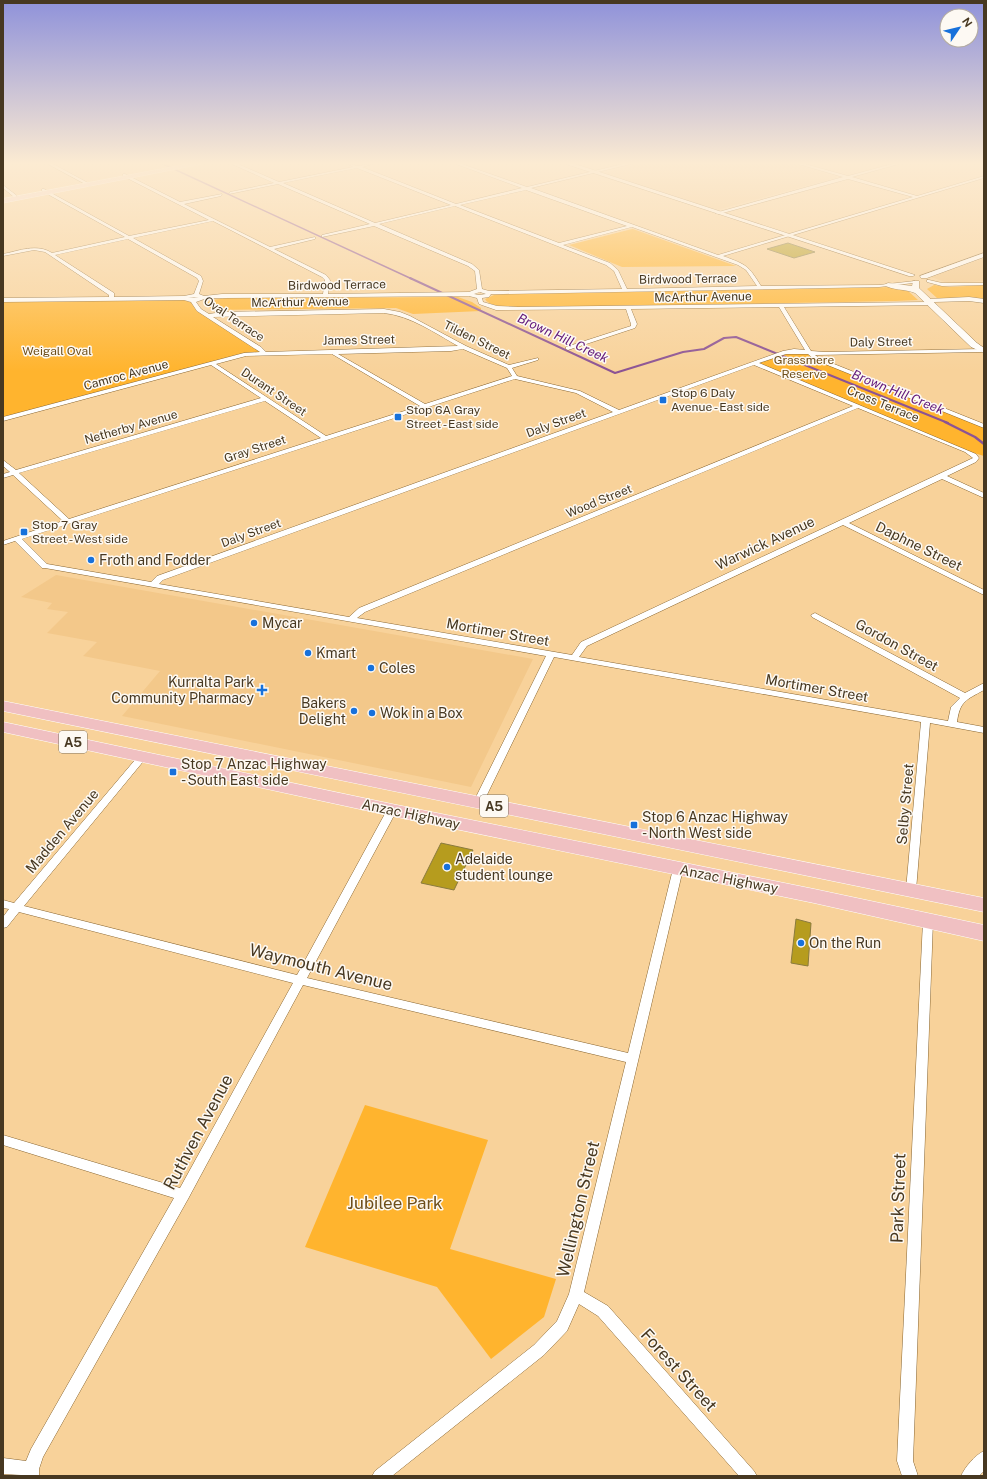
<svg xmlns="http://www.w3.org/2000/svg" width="987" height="1479" viewBox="0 0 987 1479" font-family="'Public Sans',sans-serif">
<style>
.built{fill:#f3c88a}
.green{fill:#ffb42e}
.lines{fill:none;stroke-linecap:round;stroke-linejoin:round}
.stream-far2{stroke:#8c5394;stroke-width:1.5}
.stream-far1{stroke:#8c5394;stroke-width:2}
.stream{stroke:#8c5394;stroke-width:2.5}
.building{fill:#b69c1e;stroke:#8a7b3e}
.street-casing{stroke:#896631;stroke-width:1}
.secondary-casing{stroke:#896631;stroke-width:1}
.primary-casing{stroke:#fff;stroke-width:1}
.highway-casing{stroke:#fff;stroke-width:1}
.street{fill:#fff;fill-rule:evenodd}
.secondary{fill:#fff;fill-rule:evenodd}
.primary{fill:#f6d9da;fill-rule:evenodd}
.highway{fill:#f0c0c2;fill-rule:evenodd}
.poi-dot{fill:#1771db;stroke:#fdf9f3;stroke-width:1.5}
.labels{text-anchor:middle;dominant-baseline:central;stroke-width:3;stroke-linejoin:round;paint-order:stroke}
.far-street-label{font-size:12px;fill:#473821;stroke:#fdf9f3}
.far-park-label{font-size:12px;fill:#6e4e1a;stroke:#fdf9f3}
.far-poi-label{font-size:12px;fill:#473821;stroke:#fdf9f3;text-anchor:start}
.far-water-label{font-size:13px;font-style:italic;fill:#62197a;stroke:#fdf9f3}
.shield{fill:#fdf9f3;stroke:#7e7260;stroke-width:1}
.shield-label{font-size:13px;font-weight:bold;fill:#473821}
.street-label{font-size:14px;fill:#473821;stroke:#fdf9f3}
.poi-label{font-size:14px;fill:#473821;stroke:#fdf9f3;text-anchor:start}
.near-street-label{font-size:17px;fill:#473821;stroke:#fdf9f3}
.near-park-label{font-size:17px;fill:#6e4e1a;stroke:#fdf9f3}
</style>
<rect width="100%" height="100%" fill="#f8d29a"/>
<g class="built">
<path d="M640 164H793L839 177 717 210 603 173Z"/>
<path d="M984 258V281L948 283 931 277Z"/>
<path d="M56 575 533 659 471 787 122 716 160 671 83 656 97 642 47 633 68 612 47 609 52 603 21 597Z"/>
</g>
<g class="green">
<path d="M632 229H633L736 266 622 267 569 245Z"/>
<path d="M934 285 949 287 984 285V299L937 298 927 289Z"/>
<path d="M898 287 907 290 918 300 895 301 525 308C515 307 489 308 485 299L494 295 505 294Z"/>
<path d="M458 297 472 302 481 308V311L413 314 396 308 214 310 204 305 212 300 227 298Z"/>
<path d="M185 298 193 301 199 310 264 353 246 354 3 419V300Z"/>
<path d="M788 351 809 352 817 359 984 426V456L967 451 754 363Z"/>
<path d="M365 1105 488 1140 450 1249 556 1279 544 1317 491 1359 437 1287 305 1247Z"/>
</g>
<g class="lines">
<path class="stream-far2" d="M163 164 412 279"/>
<path class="stream-far1" d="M410 278 615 373 683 352 704 349 724 338 736 337 948 423"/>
<path class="stream" d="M945 422 975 437 984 444"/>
</g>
<g class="building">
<path d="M788 243 815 252 794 258 767 249Z"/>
<path d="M441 843 473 850 454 890 421 883Z"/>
<path d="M796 919 811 923 808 966 791 963Z"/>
</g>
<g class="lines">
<g class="street-casing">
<g id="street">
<path d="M48 164H53L92 185 89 186Z"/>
<path d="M232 164H238L279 182 353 167 348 164 358 166 373 164 362 167 456 204 522 188 456 164H462L527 187 623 164H631L531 188 718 255 913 197 848 179 719 214 715 213 843 177 798 164H805L848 176 892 164H899L852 177 917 196 984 176V178L723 256C747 265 748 265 761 286L879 285 915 281V282L913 283 879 287 503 294H491L489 297 482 298 483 302 497 306 518 307 928 302 930 299 969 297 984 299V303L969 301 934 302 932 305 784 307 811 351 825 352 983 349 984 350 981 352 815 355 819 358 984 424V428L815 360 808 354H786L759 363 976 454 979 458 976 462 947 476 984 493V498L942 479 849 523 984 590V595L843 525 587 646 579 657 948 721 951 707 960 698 812 617 811 615 815 613 965 693 984 683V690C966 700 960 701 957 722L984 727V733L930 723 916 890 915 893H907L906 890 921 722 554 657 483 803 478 806 473 803 546 656 45 568H42L15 541 3 545V541L63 521 13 475 3 478V474L10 472 3 466V460L16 470 261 398 211 365 3 421V417L244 353 260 352 197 311 191 302 184 300 3 302V298L109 297V295L45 252 34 250 3 256V254C18 251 37 243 52 253L125 237 42 191V189H44L129 236 209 220 123 176V174H125L180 202 222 194 221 196 184 204 270 247 315 237V239L274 249 326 275 330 280 328 294 469 292 477 289 475 271 468 266 374 226 322 237V235L370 224 278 184 229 194 230 192 274 183ZM357 168 451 205 375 223 283 183ZM526 190 627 226 559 243 460 205ZM455 206 606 265 614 271 622 289 489 291 482 289 479 270 472 264 379 224ZM213 221 322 277 325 280 323 294H222L204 296 199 294 203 281 201 276 133 238ZM632 227 738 265 746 270 757 286 627 289 618 270 610 263 563 245ZM128 239 197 278 199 281 194 294 184 296 114 297V293L55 255ZM480 292 486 294 479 295 474 294ZM469 296 477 298 479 304 496 310 626 309 631 324V326L566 347V349L568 350 635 328 637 324 631 309 779 307 805 350 794 349 783 351 619 410 580 391 517 376 512 368 538 360V358L509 365 466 346 410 316 400 312 384 309 222 312 209 314 201 309 196 302 207 298H222ZM194 297H199L188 298ZM384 313C411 316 435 333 458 346L266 352 261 347 213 317ZM463 349 507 368 512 376 425 404 338 354 451 351ZM332 354 420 406 326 436 216 364 246 356ZM754 365 853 406 359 608 349 617 159 584 163 580ZM515 379 576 393 613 412 157 576 151 582 47 564 22 539ZM265 401 321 438 69 519 19 473ZM858 408 965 452 973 458 581 642 572 655 357 618 365 612Z"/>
<path d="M3 185 16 195V197H14L3 188Z"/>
<path d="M929 280 942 283H984V285L942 286 927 282V280Z"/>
<path d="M143 753 146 754 148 756 146 758 24 906 297 975 387 810 392 807 397 810 307 978 628 1053 673 869 674 866H682L683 869 584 1292 608 1306 754 1471 757 1476H739L598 1316 579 1304 567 1331 544 1355 392 1476H372L375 1471 534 1345 557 1321 569 1294 626 1062 303 985 188 1199 43 1457 39 1469V1476L3 1474V1458L26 1461 31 1449 174 1198 3 1145V1135L180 1188 293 983 19 912 7 927 3 928V917L9 909 3 908V900L14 903 140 754Z"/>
<path d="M928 917 932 918 933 921 913 1461 918 1476H902L897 1461 923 921 924 918Z"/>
<path d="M984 1451V1471L979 1476H961C965 1467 975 1455 984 1451Z"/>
</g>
</g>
<g class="secondary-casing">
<g id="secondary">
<path d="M566 164H575L915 275 913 276H909Z"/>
<path d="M984 253V257L927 278H921L920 276Z"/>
<path d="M913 281H919V288L977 343 984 348V353L971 347 915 293C906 289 891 290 884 285L888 283 912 286Z"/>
</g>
</g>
<g class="primary-casing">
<path id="primary" d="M188 164H202L3 203V199Z"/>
</g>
<g class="highway-casing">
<g id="highway">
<path d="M3 701 984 898V912L3 711Z"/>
<path d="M3 722 392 804 814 889 984 925V941L814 903 392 816 3 732Z"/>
</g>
</g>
<use href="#street" class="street"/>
<use href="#secondary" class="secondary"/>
<use href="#primary" class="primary"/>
<use href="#highway" class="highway"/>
</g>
<linearGradient id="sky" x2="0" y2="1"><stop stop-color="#8f92da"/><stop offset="0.44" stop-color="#fcebd2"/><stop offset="1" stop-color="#fcebd2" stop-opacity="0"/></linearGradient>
<rect width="987" height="371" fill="url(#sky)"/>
<g class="poi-dot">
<rect x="659" y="396" width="8" height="8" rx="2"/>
<rect x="394" y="413" width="8" height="8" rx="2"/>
<rect x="20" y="528" width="8" height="8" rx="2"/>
<circle cx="91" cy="560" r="4"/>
<circle cx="254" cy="623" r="4"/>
<circle cx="308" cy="653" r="4"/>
<circle cx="371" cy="668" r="4"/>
<path d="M260 684h4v4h4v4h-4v4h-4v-4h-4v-4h4z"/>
<circle cx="354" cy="711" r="4"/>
<circle cx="372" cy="713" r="4"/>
<rect x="169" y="768" width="8" height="8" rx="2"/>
<rect x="630" y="821" width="8" height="8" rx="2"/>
<circle cx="447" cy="867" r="4"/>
<circle cx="801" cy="943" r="4"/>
</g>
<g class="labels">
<g class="far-street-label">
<text transform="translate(688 279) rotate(-1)">Birdwood Terrace</text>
<text transform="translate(337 285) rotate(-1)">Birdwood Terrace</text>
<text transform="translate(703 297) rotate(-1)">McArthur Avenue</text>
<text transform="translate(300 302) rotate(-1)">McArthur Avenue</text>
<text transform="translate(234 319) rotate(34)">Oval Terrace</text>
<text transform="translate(359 340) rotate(-1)">James Street</text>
<text transform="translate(477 340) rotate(26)">Tilden Street</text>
<text transform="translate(881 342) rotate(-1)">Daly Street</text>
<text transform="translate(126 375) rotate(-15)">Camroc Avenue</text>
<text transform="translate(274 392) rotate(34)">Durant Street</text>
<text transform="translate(883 404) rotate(22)">Cross Terrace</text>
<text transform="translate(556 423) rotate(-20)">Daly Street</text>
<text transform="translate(131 427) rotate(-16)">Netherby Avenue</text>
<text transform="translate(255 449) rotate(-18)">Gray Street</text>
<text transform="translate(599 501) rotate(-22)">Wood Street</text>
<text transform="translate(251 533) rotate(-20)">Daly Street</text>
</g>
<g class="far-park-label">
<text x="57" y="351">Weigall Oval</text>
<text x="804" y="360">Grassmere<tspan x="804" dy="14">Reserve</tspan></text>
</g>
<g class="far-poi-label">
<text x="671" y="393">Stop 6 Daly<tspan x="671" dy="14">Avenue - East side</tspan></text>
<text x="406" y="410">Stop 6A Gray<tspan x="406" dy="14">Street - East side</tspan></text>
<text x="32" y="525">Stop 7 Gray<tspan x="32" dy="14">Street - West side</tspan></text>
</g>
<g class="far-water-label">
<text transform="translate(563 338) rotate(25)">Brown Hill Creek</text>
<text transform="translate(898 392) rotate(22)">Brown Hill Creek</text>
</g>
<g class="shield">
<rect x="59" y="731" width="28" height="22" rx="3"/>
<rect x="480" y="795" width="28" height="22" rx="3"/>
</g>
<g class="shield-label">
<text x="73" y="742">A5</text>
<text x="494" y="806">A5</text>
</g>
<g class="street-label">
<text transform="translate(765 543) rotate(-25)">Warwick Avenue</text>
<text transform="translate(919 546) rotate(26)">Daphne Street</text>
<text transform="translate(498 632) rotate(10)">Mortimer Street</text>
<text transform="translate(897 645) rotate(29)">Gordon Street</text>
<text transform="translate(817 688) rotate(10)">Mortimer Street</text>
<text transform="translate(905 804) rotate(-85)">Selby Street</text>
<text transform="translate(411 814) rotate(12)">Anzac Highway</text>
<text transform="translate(62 831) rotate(-50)">Madden Avenue</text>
<text transform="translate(729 879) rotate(11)">Anzac Highway</text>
</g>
<g class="poi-label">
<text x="99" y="560">Froth and Fodder</text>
<text x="262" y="623">Mycar</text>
<text x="316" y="653">Kmart</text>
<text x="379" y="668">Coles</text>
<text x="254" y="682" text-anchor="end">Kurralta Park<tspan x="254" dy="16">Community Pharmacy</tspan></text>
<text x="346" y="703" text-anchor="end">Bakers<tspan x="346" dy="16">Delight</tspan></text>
<text x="380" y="713">Wok in a Box</text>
<text x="181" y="764">Stop 7 Anzac Highway<tspan x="181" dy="16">- South East side</tspan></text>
<text x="642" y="817">Stop 6 Anzac Highway<tspan x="642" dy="16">- North West side</tspan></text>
<text x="455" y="859">Adelaide<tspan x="455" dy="16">student lounge</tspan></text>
<text x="809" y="943">On the Run</text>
</g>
<g class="near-street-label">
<text transform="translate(321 967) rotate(14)">Waymouth Avenue</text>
<text transform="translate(198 1132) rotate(-62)">Ruthven Avenue</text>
<text transform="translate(898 1198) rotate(-88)">Park Street</text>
<text transform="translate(578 1209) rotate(-77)">Wellington Street</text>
<text transform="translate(679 1370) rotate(48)">Forest Street</text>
</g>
<g class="near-park-label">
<text x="395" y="1203">Jubilee Park</text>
</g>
</g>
<rect width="987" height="1479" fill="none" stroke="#473821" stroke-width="8"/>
<g transform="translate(959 28) rotate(55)"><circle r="19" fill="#fdf9f3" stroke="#b4ac9f"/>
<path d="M0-3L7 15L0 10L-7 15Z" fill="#1771db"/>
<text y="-6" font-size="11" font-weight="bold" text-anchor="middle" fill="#473821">N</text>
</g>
</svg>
